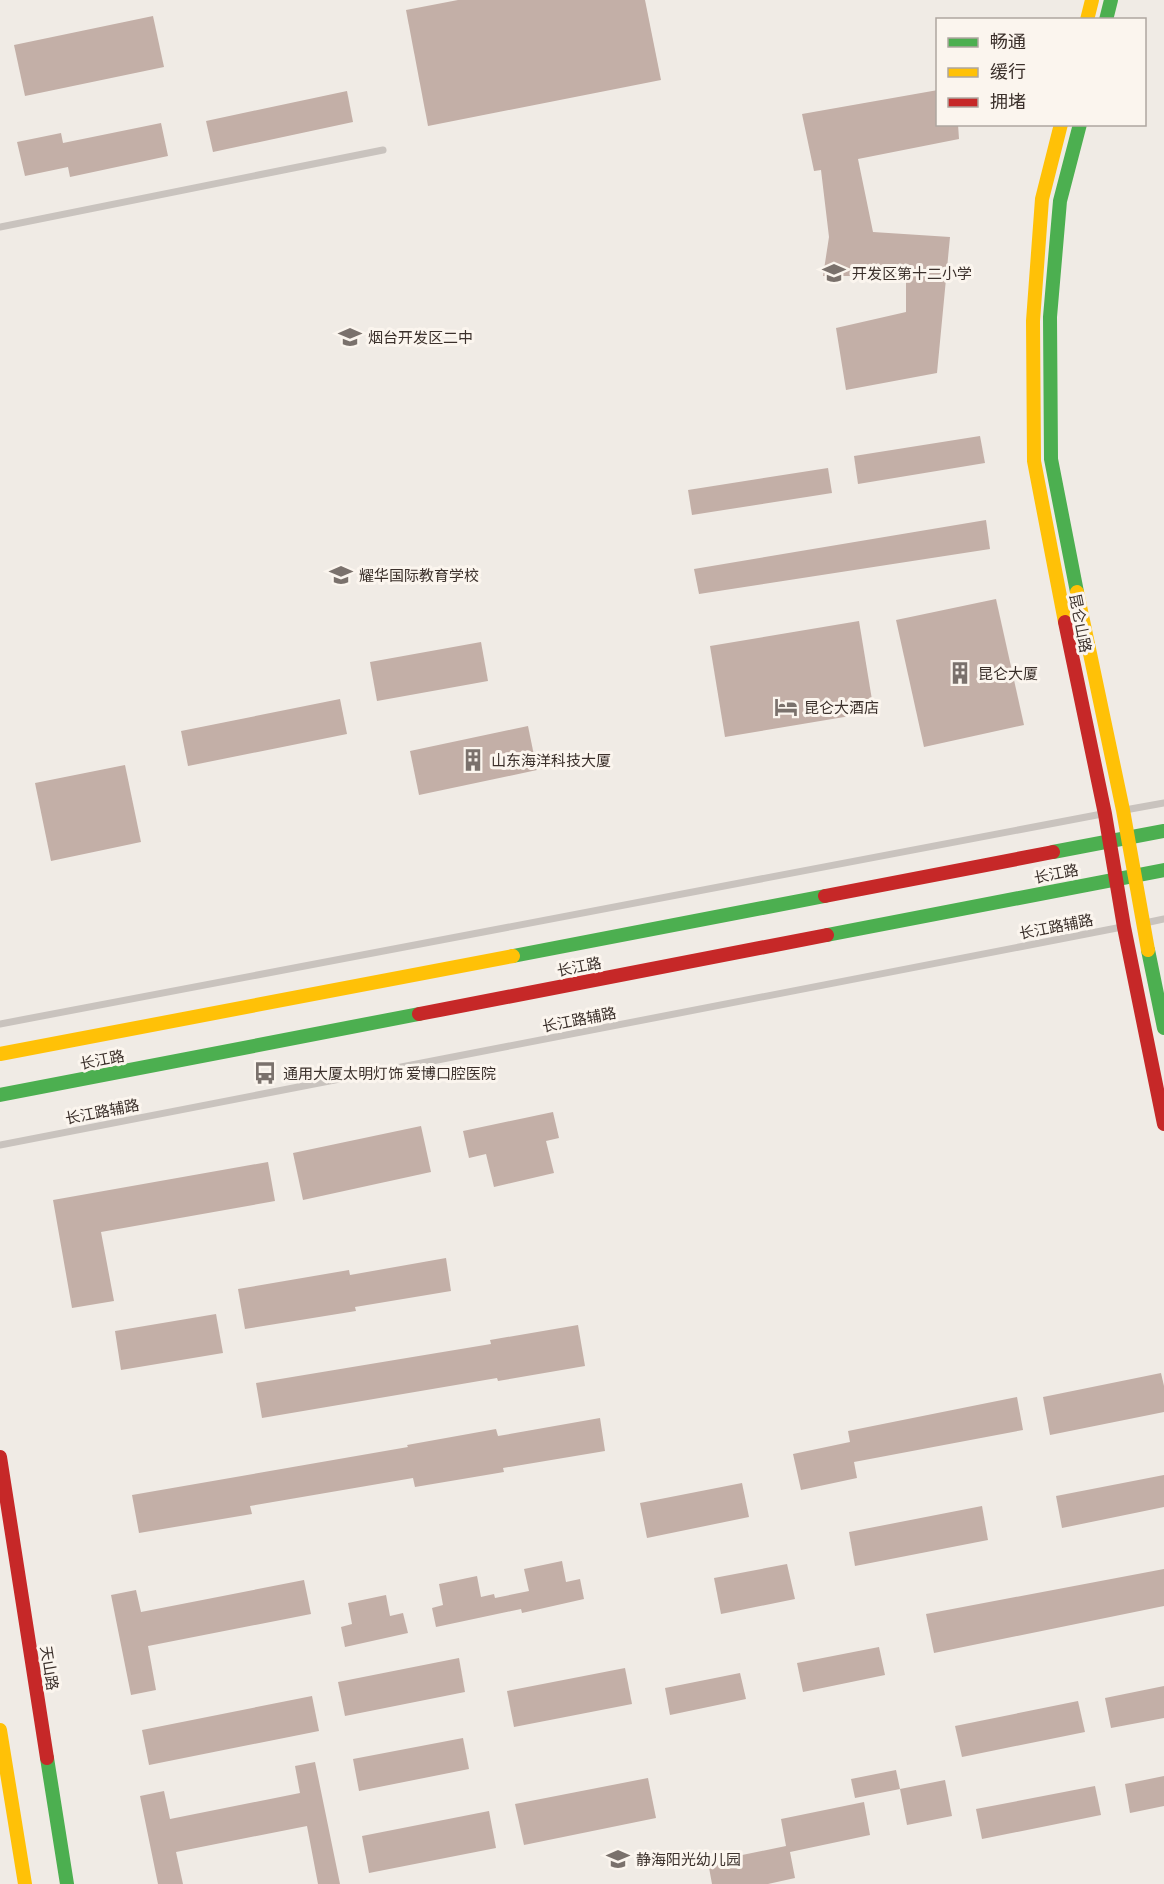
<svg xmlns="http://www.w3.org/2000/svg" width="1164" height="1884" viewBox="0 0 1164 1884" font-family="Barlow,'Noto Sans SC',sans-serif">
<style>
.building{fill:#c3afa7}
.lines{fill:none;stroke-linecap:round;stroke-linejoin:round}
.lane{stroke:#c9c3be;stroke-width:7}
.fast{stroke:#4caf50;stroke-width:14}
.slow{stroke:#ffc107;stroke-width:14}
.jam{stroke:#c62828;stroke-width:14}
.labels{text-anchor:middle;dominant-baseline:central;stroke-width:6;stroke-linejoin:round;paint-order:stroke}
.poi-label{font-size:15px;fill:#3b302b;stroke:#fbf5ee;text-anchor:start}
.street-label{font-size:15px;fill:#3b302b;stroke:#fbf5ee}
</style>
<rect width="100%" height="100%" fill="#f0ebe5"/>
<g class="building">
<path d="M458 0H645L661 80 428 126 406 10Z"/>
<path d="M153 16 164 67 25 96 14 45Z"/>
<path d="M938 90V124H958L959 139 858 159 873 232 950 237 937 373 846 390 836 328 906 312V276H823L829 237 821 170 814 171 802 114Z"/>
<path d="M347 91 353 122 213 152 206 121Z"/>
<path d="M161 123 168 156 70 177 68 167 25 176 17 142 61 133 63 143Z"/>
<path d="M980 436 985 463 858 484 854 456Z"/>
<path d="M828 468 832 493 692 515 688 490Z"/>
<path d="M986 520 990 549 699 594 694 569Z"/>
<path d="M996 599 1024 725 924 747 896 620Z"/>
<path d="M859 621 874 712 725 737 710 646Z"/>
<path d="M481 642 488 681 377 701 370 662Z"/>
<path d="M340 699 347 734 188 766 181 731Z"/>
<path d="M528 726 537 770 419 795 410 751Z"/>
<path d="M125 765 141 842 51 861 35 783Z"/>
<path d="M553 1112 559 1138 546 1141 554 1173 494 1187 486 1154 469 1158 463 1131Z"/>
<path d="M421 1126 431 1172 303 1200 293 1153Z"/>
<path d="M268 1162 275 1201 101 1232 114 1301 72 1308 53 1200Z"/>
<path d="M446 1258 451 1291 355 1307 356 1311 245 1329 238 1289 349 1270 350 1275Z"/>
<path d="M216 1314 223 1353 121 1370 115 1331Z"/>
<path d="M578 1325 585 1366 498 1381 497 1378 262 1418 256 1383 491 1344 490 1340Z"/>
<path d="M1161 1373 1164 1386V1412L1050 1435 1043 1397Z"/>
<path d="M1017 1397 1023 1430 854 1462 857 1478 801 1490 793 1454 850 1442 848 1431Z"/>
<path d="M600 1418 605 1451 503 1468 504 1472 415 1487 413 1478 250 1506 252 1514 139 1533 132 1495 408 1447 407 1445 496 1429 498 1436Z"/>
<path d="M1164 1475V1507L1062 1528 1056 1496Z"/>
<path d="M742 1483 749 1517 647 1538 640 1503Z"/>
<path d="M982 1506 988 1540 855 1566 849 1532Z"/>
<path d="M562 1561 566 1582 580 1579 584 1599 522 1613 521 1609 436 1627 432 1608 443 1605 439 1584 477 1576 481 1597 494 1594 495 1598 529 1591 524 1569Z"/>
<path d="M787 1564 795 1599 721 1614 714 1578Z"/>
<path d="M1164 1569V1606L934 1653 926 1614Z"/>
<path d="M304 1580 311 1614 148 1646 156 1690 131 1695 111 1595 136 1590 141 1612Z"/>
<path d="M386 1595 390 1616 403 1613 408 1633 345 1647 341 1627 352 1624 348 1603Z"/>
<path d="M879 1647 885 1675 803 1692 797 1663Z"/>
<path d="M459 1658 465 1692 345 1716 338 1682Z"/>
<path d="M625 1668 632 1704 514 1727 507 1691Z"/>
<path d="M740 1673 746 1699 670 1715 665 1688Z"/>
<path d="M1164 1686V1718L1111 1728 1105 1698Z"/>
<path d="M312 1696 319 1731 149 1765 142 1730Z"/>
<path d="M1078 1701 1085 1732 962 1757 955 1726Z"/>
<path d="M463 1738 469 1769 359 1791 353 1759Z"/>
<path d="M315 1762 340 1884H318L307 1826 176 1852 183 1884H158L140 1796 164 1791 170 1819 300 1793 295 1766Z"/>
<path d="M896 1770 900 1789 855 1798 851 1779Z"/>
<path d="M1164 1776V1806L1130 1813 1125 1784Z"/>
<path d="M648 1778 656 1818 524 1845 515 1804Z"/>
<path d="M945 1780 952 1816 907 1825 900 1789Z"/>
<path d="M1095 1786 1101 1815 982 1839 976 1809Z"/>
<path d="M864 1802 870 1835 790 1852 795 1878 768 1884H712L708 1862 786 1846 781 1819Z"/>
<path d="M489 1811 496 1848 369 1873 362 1836Z"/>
</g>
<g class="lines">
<g class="lane">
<path d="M0 227 383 150"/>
<path d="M1125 810 1164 803"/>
<path d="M1145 923 1164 919"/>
<path d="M0 1024 1102 814"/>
<path d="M0 1145 1122 927"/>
</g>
<g class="fast">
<path d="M1106 20 1111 0"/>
<path d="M1077 592 1051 459 1050 317 1060 201 1080 124"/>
<path d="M1053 852 1164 831"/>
<path d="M827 935 1164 870"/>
<path d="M1148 950 1164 1028"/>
<path d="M513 956 825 896"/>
<path d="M0 1095 419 1014"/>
<path d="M47 1758 67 1884"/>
</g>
<g class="slow">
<path d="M1087 20 1092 0"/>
<path d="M1061 124 1042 199 1033 321 1034 461 1065 622"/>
<path d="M1077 592 1123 810 1148 950"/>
<path d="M0 1054 513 956"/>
<path d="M0 1730 25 1884"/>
</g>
<g class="jam">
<path d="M1065 622 1105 814 1124 927 1164 1124"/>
<path d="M825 896 1053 852"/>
<path d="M419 1014 827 935"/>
<path d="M0 1457 47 1758"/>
</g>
</g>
<defs>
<g id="school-bare" transform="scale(1.8)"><path d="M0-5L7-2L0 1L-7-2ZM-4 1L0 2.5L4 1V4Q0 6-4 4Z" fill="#7a716c" stroke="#fbf5ee" stroke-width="2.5" paint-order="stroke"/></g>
<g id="building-bare" transform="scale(1.8)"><path d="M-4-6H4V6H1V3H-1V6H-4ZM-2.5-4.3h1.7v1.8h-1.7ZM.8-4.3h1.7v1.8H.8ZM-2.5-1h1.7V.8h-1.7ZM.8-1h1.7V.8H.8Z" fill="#7a716c" stroke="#fbf5ee" stroke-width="2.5" paint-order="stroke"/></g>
<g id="hotel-bare" transform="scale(1.8)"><path d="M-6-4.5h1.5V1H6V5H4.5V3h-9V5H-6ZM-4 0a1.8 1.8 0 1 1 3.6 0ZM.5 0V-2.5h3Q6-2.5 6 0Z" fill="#7a716c" stroke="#fbf5ee" stroke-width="2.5" paint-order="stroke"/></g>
<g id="bus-bare" transform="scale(1.8)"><path d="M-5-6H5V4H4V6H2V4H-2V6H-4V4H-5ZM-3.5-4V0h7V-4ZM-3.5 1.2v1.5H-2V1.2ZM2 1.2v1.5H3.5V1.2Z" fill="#7a716c" stroke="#fbf5ee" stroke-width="2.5" paint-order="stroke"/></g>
</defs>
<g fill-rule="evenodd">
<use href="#school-bare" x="834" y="273"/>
<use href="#school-bare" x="350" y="337"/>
<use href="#school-bare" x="341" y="575"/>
<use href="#building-bare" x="960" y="673"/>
<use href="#hotel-bare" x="786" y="707"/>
<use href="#building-bare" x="473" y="760"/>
<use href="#bus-bare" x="265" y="1073"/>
<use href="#school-bare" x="618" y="1859"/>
</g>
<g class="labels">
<g class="poi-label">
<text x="852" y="273">开发区第十二小学</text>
<text x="368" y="337">烟台开发区二中</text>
<text x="359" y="575">耀华国际教育学校</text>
<text x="978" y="673">昆仑大厦</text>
<text x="804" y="707">昆仑大酒店</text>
<text x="491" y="760">山东海洋科技大厦</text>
<text x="283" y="1073">通用大厦太明灯饰 爱博口腔医院</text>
<text x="636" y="1859">静海阳光幼儿园</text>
</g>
<g class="street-label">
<text transform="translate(1081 623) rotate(79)">昆仑山路</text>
<text transform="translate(1056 873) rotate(-11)">长江路</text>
<text transform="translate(1056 926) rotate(-11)">长江路辅路</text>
<text transform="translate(579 966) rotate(-11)">长江路</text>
<text transform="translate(579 1019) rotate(-11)">长江路辅路</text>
<text transform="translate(102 1059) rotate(-11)">长江路</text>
<text transform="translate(102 1111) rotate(-11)">长江路辅路</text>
<text transform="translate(50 1668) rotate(81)">天山路</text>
</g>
</g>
<rect x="936" y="18" width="210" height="108" fill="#fbf5ee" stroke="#aea6a0" stroke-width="1.5"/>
<rect x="948" y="38" width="30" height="9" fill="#4caf50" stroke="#aea6a0" stroke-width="1.5"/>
<text x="990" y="48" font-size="18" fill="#3b302b">畅通</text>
<rect x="948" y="68" width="30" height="9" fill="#ffc107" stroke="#aea6a0" stroke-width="1.5"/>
<text x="990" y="78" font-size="18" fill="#3b302b">缓行</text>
<rect x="948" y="98" width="30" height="9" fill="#c62828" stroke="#aea6a0" stroke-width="1.5"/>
<text x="990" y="108" font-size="18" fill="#3b302b">拥堵</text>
</svg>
